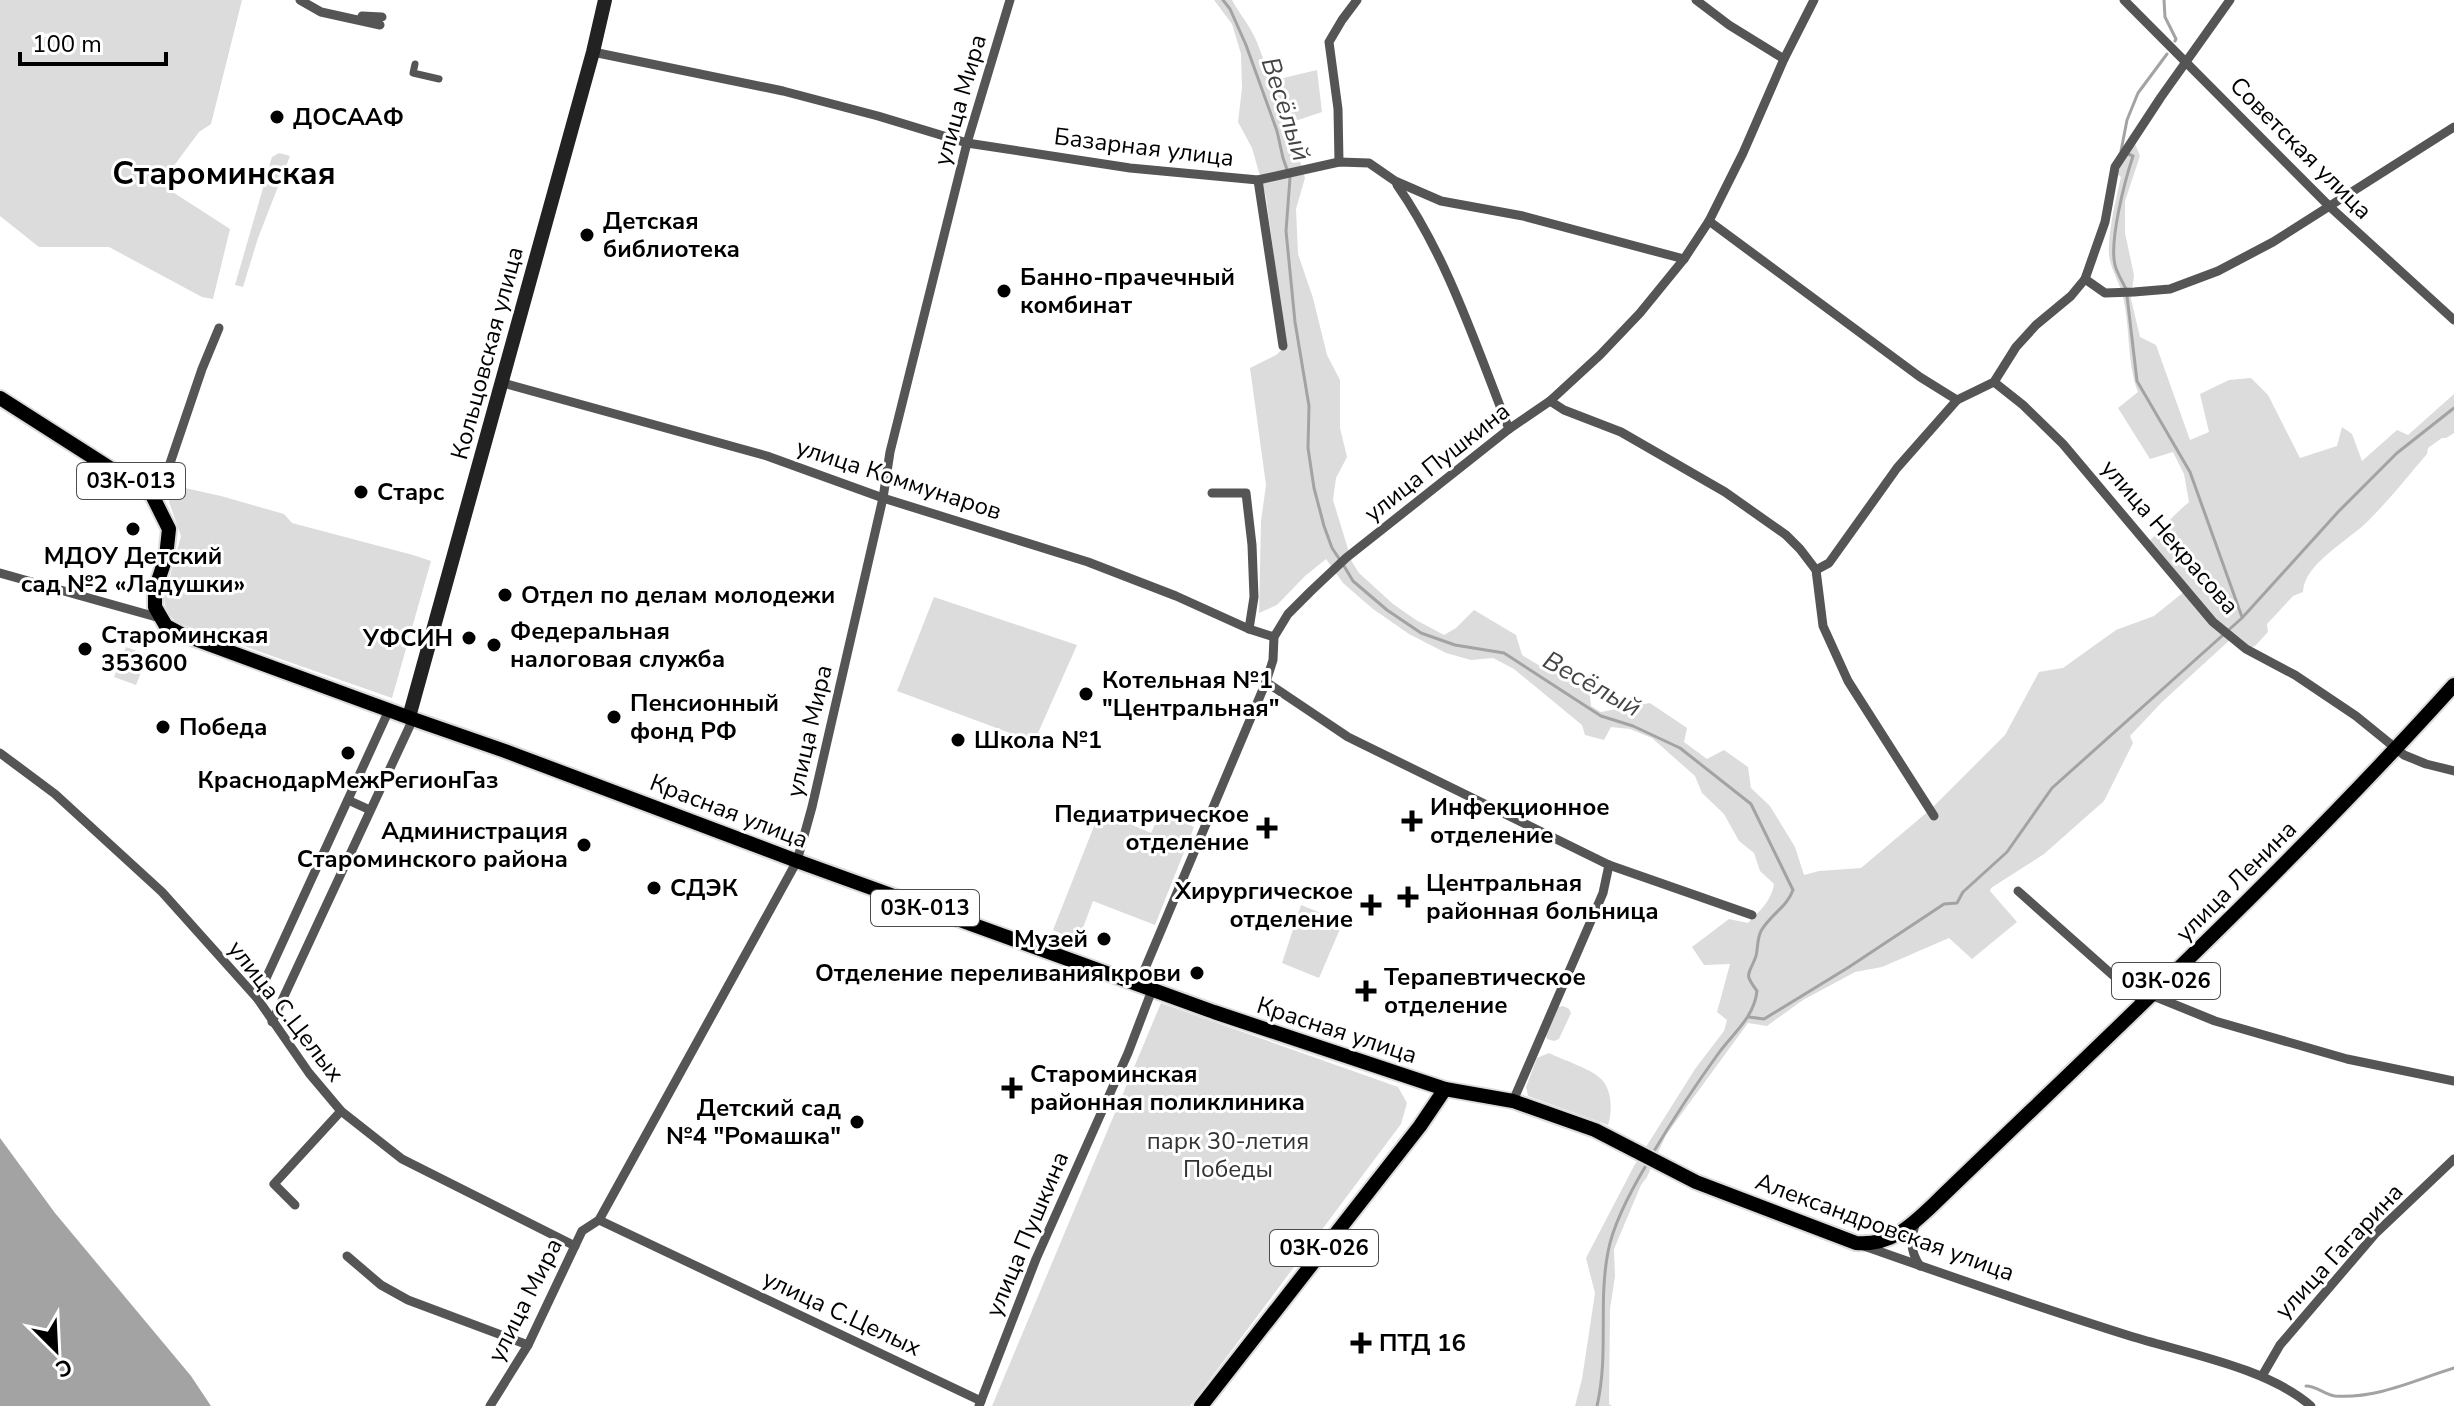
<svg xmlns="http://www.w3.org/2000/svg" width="2454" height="1406" viewBox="0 0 2454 1406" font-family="'Nunito Sans',sans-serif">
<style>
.green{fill:#dcdcdc}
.water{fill:#a3a3a3}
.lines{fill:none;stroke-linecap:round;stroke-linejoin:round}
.stream{stroke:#a3a3a3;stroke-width:3}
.primary-casing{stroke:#dbdbdb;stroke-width:18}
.pedestrian{stroke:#555;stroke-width:7}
.minor{stroke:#555;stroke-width:9}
.secondary{stroke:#222;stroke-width:14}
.primary{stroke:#000;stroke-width:14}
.poi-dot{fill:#000;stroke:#fff;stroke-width:3}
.labels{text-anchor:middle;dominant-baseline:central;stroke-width:6;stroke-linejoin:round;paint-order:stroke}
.shield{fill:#fff;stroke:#4c4c4c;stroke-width:2}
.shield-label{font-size:22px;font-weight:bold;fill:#000}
.street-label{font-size:24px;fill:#000;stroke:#fff}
.poi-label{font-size:24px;font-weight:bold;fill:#000;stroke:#fff;text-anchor:start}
.park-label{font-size:24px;fill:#333;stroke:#fff}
.water-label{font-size:26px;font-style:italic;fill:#444;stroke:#fff}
.district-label{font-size:32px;font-weight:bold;fill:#000;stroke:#fff}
</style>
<rect width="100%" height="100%" fill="#fff"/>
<g class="green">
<path d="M0 0H242L211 124 199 132 167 175 154 180 230 229 213 299 202 297 109 247H39L0 216Z"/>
<path d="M1214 0H1232C1239 13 1250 26 1256 40 1263 56 1263 66 1279 79L1317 70 1322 112 1289 123 1305 178 1296 209 1298 254 1313 298 1327 355 1340 380V428L1347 457 1336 478 1333 500 1352 562 1359 573 1393 604 1416 620 1444 635 1456 628 1474 610 1516 635 1522 655 1540 666 1558 670 1589 687 1591 706 1601 712 1650 703 1687 728 1684 742 1707 759 1724 750 1748 767 1751 788 1770 806 1795 847 1804 875 1819 871 1861 868 1931 809 2005 735 2039 672 2063 668 2116 630 2154 616 2185 591 2147 543C2162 530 2174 514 2189 502L2184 474 2173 452 2150 459 2118 408 2138 392C2126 360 2131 326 2122 293 2117 276 2107 264 2109 245 2110 223 2116 199 2121 177L2117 174 2133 139 2140 156 2125 201V233L2134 275 2131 299 2140 337 2156 345 2190 440 2209 432 2200 394 2229 380 2251 378 2268 395 2300 458 2337 446 2342 427 2352 434 2362 461 2397 430 2408 435 2454 394V433L2446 438H2442L2428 448 2427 454C2408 476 2390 499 2369 520 2350 540 2304 563 2303 592L2293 596 2267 624 2268 632 2255 646 2246 649 2232 638 2162 702 2130 736 2133 743 2104 801 2044 854 1991 888 1990 891 2017 922 1972 959 1949 938 1882 967 1855 972 1803 1000 1767 1026 1748 1023 1666 1135 1647 1177 1641 1185 1614 1249 1615 1276 1610 1309 1609 1404 1612 1406H1575L1582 1379 1595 1293 1586 1258 1634 1166 1695 1069 1724 1031 1727 1020 1717 1012 1730 964 1704 965 1692 947 1729 919 1748 923C1759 912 1772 900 1774 884L1760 871 1754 853 1739 841 1724 814 1702 793 1695 776 1652 738 1630 729 1611 727 1604 740 1585 735 1582 725 1514 669 1493 658 1471 660 1446 653 1409 634 1373 609 1343 583 1326 559 1305 576 1277 605 1259 613 1261 521 1266 485 1250 368 1276 355 1286 346 1266 197 1252 148 1238 122 1242 88 1241 54 1232 24Z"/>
<path d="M279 153 290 156 258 238 243 287 235 285 272 157Z"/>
<path d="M176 486 221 496 284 514 292 523 413 555 431 561 392 698 178 623C169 616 165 610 164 598L181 536 169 502 172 488Z"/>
<path d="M934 597 1077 645 1034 742 897 691Z"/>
<path d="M126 647 148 655 136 685 114 677Z"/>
<path d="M1100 811 1151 833 1161 811 1194 827 1155 925 1093 901 1078 941 1053 930Z"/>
<path d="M1301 905 1343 922 1319 978 1282 963Z"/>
<path d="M1161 1003 1398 1087 1407 1103 1401 1124 1190 1406H992Z"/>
<path d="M1563 1006 1569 1009 1571 1013 1559 1039 1554 1041 1547 1039 1546 1034 1558 1007Z"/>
<path d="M1549 1053C1563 1060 1589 1068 1600 1078 1612 1088 1613 1112 1608 1125L1528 1096 1526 1087 1537 1058Z"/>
</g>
<path class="water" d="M0 1138 55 1213 191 1376 211 1406H0Z"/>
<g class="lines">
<g class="stream">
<path d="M1223 0 1230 9 1246 45 1277 131 1283 158 1290 178 1286 231 1295 322 1309 406 1308 448 1314 488 1324 526 1332 548 1340 560"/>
<path d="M2164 0 2165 17 2176 39 2175 41"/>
<path d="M2126 289C2122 281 2117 273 2115 265 2109 241 2125 180 2133 156L2121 151 2127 120 2138 93 2167 54"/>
<path d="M2127 296 2137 381 2190 472 2242 617"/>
<path d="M1344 566 1353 581 1387 610 1421 633 1455 645 1504 653 1601 716 1633 726 1680 748 1751 804 1793 890C1787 907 1770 915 1761 931 1757 939 1758 948 1756 956 1749 976 1743 972 1757 991 1754 1018 1733 1033 1718 1054 1694 1087 1672 1121 1651 1156"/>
<path d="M1749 1017 1764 1019 1849 967 1944 904 1957 903 1963 892 2007 852 2052 788 2242 618 2338 512 2397 453 2454 408"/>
<path d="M2306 1386C2317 1386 2325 1395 2335 1396 2377 1399 2415 1380 2454 1368"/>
<path d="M1597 1406C1609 1354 1598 1303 1608 1252 1613 1224 1633 1187 1648 1162"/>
</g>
<g class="primary-casing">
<g id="primary">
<path d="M0 398 152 495 169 529 166 557 155 590V607L166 626 181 634 413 719 505 751 797 861 1214 1012 1445 1089 1513 1101 1595 1130 1696 1182 1856 1243C1890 1246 1910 1227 1934 1204 2110 1034 2290 867 2454 685"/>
<path d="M1201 1406 1420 1126 1445 1089"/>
</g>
</g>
<path class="pedestrian" d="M415 64 413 73 439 79"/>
<g class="minor">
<path d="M300 0 321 12 380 25"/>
<path d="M1696 0 1729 25 1784 59"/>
<path d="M2124 0 2329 206 2454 320"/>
<path d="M362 16 382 17"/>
<path d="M593 52 783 91 878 116 967 143 1130 168 1258 180 1339 162 1369 163 1395 181 1441 201 1523 216 1684 259"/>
<path d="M1339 162 1338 109 1329 42 1342 20 1357 0"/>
<path d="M1258 180 1283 346"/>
<path d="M1397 185C1448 258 1476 346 1509 429"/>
<path d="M1709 221 1920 377 1957 400"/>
<path d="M2085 279 2105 293 2134 292 2170 289 2218 271 2273 242 2454 127"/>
<path d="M1994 382 2023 405 2063 444 2213 622 2246 649 2295 675 2356 716 2404 755 2426 764 2454 771"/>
<path d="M503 383 767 456 883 498 1088 562 1176 596 1249 629 1274 637"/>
<path d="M1550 401 1564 410 1621 432 1725 492 1786 535 1800 549 1816 570 1823 626 1848 681 1934 816"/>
<path d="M1212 493H1246L1252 545 1254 597 1249 629"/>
<path d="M152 495 165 478 202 369 219 328"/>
<path d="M1816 570 1829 563 1897 468 1957 400 1994 382 2016 347 2036 325 2071 296 2085 279 2105 222 2115 167 2161 97 2230 0"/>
<path d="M0 573 160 618"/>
<path d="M1266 682 1348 737 1609 865 1752 915"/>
<path d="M0 753 55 794 162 892 257 998 309 1073 341 1111 402 1159 575 1246"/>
<path d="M348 800 370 810"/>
<path d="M2018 891 2143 1002"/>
<path d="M1138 985 1266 682 1273 660 1274 637 1288 614 1311 591 1346 558 1509 429 1550 401 1600 355 1640 313 1684 259 1709 221 1743 153 1784 59 1814 0"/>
<path d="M2151 995 2215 1021 2347 1059 2454 1081"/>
<path d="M257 998 389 710"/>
<path d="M272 1022 413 719"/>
<path d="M1513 1101 1603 893 1609 865"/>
<path d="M295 1205 274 1184 341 1111"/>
<path d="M599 1220 981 1401"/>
<path d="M1916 1221C1911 1238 1909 1250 1920 1266"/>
<path d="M1864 1246C1952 1277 2041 1308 2130 1336 2185 1353 2268 1368 2311 1406"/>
<path d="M347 1256 381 1285 408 1300 528 1345"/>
<path d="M2262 1376 2280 1345 2375 1234 2454 1159"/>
<path d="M490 1406 528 1345 582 1231 599 1220 797 861 812 807 883 498 890 452 967 143 1010 0"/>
<path d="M979 1406 1036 1259 1128 1053 1152 990"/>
</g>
<path class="secondary" d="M409 717 593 52 605 0"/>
<use href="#primary" class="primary"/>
</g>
<g class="poi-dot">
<circle cx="277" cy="117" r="8"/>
<circle cx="587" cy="235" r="8"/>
<circle cx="1004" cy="291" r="8"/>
<circle cx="361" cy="492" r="8"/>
<circle cx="133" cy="529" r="8"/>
<circle cx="505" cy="595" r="8"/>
<circle cx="469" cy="638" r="8"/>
<circle cx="494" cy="645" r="8"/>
<circle cx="85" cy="649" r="8"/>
<circle cx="1086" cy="694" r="8"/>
<circle cx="614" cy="717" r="8"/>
<circle cx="163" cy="727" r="8"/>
<circle cx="958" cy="740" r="8"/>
<circle cx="348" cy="753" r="8"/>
<path d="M1408 809h8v8h8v8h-8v8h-8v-8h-8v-8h8z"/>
<path d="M1263 816h8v8h8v8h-8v8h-8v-8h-8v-8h8z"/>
<circle cx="584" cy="845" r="8"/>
<circle cx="654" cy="888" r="8"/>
<path d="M1404 885h8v8h8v8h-8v8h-8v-8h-8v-8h8z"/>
<path d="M1367 893h8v8h8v8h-8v8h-8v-8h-8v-8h8z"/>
<circle cx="1104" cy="939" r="8"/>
<circle cx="1197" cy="973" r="8"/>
<path d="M1362 979h8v8h8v8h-8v8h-8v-8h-8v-8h8z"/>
<path d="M1008 1076h8v8h8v8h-8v8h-8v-8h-8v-8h8z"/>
<circle cx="857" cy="1122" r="8"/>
<path d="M1357 1331h8v8h8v8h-8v8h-8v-8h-8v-8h8z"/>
</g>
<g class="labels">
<g class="shield">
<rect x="77" y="463" width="108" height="36" rx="6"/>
<rect x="871" y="890" width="108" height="36" rx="6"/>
<rect x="2112" y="963" width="108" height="36" rx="6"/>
<rect x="1270" y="1230" width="108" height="36" rx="6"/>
</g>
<g class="shield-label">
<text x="131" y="481">03К-013</text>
<text x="925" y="908">03К-013</text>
<text x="2166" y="981">03К-026</text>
<text x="1324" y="1248">03К-026</text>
</g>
<g class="street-label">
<text transform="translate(960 100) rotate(-74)">улица Мира</text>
<text transform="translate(1144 147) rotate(7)">Базарная улица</text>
<text transform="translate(2301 148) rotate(45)">Советская улица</text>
<text transform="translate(487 353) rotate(-75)">Кольцовская улица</text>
<text transform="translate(1437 462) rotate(-38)">улица Пушкина</text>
<text transform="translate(899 479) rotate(18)">улица Коммунаров</text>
<text transform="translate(2170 537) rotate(49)">улица Некрасова</text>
<text transform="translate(809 731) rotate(-77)">улица Мира</text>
<text transform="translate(729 811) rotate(21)">Красная улица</text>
<text transform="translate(2236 881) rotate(-45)">улица Ленина</text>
<text transform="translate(286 1011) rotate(52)">улица С.Целых</text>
<text transform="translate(1337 1030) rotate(18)">Красная улица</text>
<text transform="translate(1885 1227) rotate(20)">Александровская улица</text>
<text transform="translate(1027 1234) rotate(-67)">улица Пушкина</text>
<text transform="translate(2339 1251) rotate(-47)">улица Гагарина</text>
<text transform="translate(525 1300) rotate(-63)">улица Мира</text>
<text transform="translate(842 1313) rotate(25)">улица С.Целых</text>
</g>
<g class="poi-label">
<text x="293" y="117">ДОСААФ</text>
<text x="603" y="221">Детская<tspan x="603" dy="28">библиотека</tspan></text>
<text x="1020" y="277">Банно-прачечный<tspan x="1020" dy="28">комбинат</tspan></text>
<text x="377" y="492">Старс</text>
<text x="133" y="556" text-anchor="middle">МДОУ Детский<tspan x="133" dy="28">сад №2 «Ладушки»</tspan></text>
<text x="521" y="595">Отдел по делам молодежи</text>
<text x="510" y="631">Федеральная<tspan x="510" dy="28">налоговая служба</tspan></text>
<text x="101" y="635">Староминская<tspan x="101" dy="28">353600</tspan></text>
<text x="453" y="638" text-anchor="end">УФСИН</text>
<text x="1102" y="680">Котельная №1<tspan x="1102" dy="28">"Центральная"</tspan></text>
<text x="630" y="703">Пенсионный<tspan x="630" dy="28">фонд РФ</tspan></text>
<text x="179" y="727">Победа</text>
<text x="974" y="740">Школа №1</text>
<text x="348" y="780" text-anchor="middle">КраснодарМежРегионГаз</text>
<text x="1430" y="807">Инфекционное<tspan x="1430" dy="28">отделение</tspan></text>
<text x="1249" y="814" text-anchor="end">Педиатрическое<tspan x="1249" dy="28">отделение</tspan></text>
<text x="568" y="831" text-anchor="end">Администрация<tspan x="568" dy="28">Староминского района</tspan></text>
<text x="1426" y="883">Центральная<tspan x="1426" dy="28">районная больница</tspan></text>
<text x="670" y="888">СДЭК</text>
<text x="1353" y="891" text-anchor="end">Хирургическое<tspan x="1353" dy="28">отделение</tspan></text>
<text x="1088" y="939" text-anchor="end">Музей</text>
<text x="1181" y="973" text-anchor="end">Отделение переливания крови</text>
<text x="1384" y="977">Терапевтическое<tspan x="1384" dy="28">отделение</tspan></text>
<text x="1030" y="1074">Староминская<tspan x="1030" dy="28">районная поликлиника</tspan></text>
<text x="841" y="1108" text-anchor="end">Детский сад<tspan x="841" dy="28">№4 "Ромашка"</tspan></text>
<text x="1379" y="1343">ПТД 16</text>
</g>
<g class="park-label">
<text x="1228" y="1141">парк 30-летия<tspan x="1228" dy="28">Победы</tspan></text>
</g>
<g class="water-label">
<text transform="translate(1286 109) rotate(72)">Весёлый</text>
<text transform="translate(1592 684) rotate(29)">Весёлый</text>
</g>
<g class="district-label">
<text x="224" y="173">Староминская</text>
</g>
</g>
<g transform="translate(56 1350) rotate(156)" stroke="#ffffff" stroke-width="6" paint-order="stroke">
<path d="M0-6L14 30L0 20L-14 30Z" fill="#000000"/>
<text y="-12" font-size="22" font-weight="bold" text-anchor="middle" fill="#000000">С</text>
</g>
<path d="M20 52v12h146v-12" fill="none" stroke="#000000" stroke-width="4"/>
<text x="32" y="52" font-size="24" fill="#000000" stroke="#ffffff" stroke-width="6" paint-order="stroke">100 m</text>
</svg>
